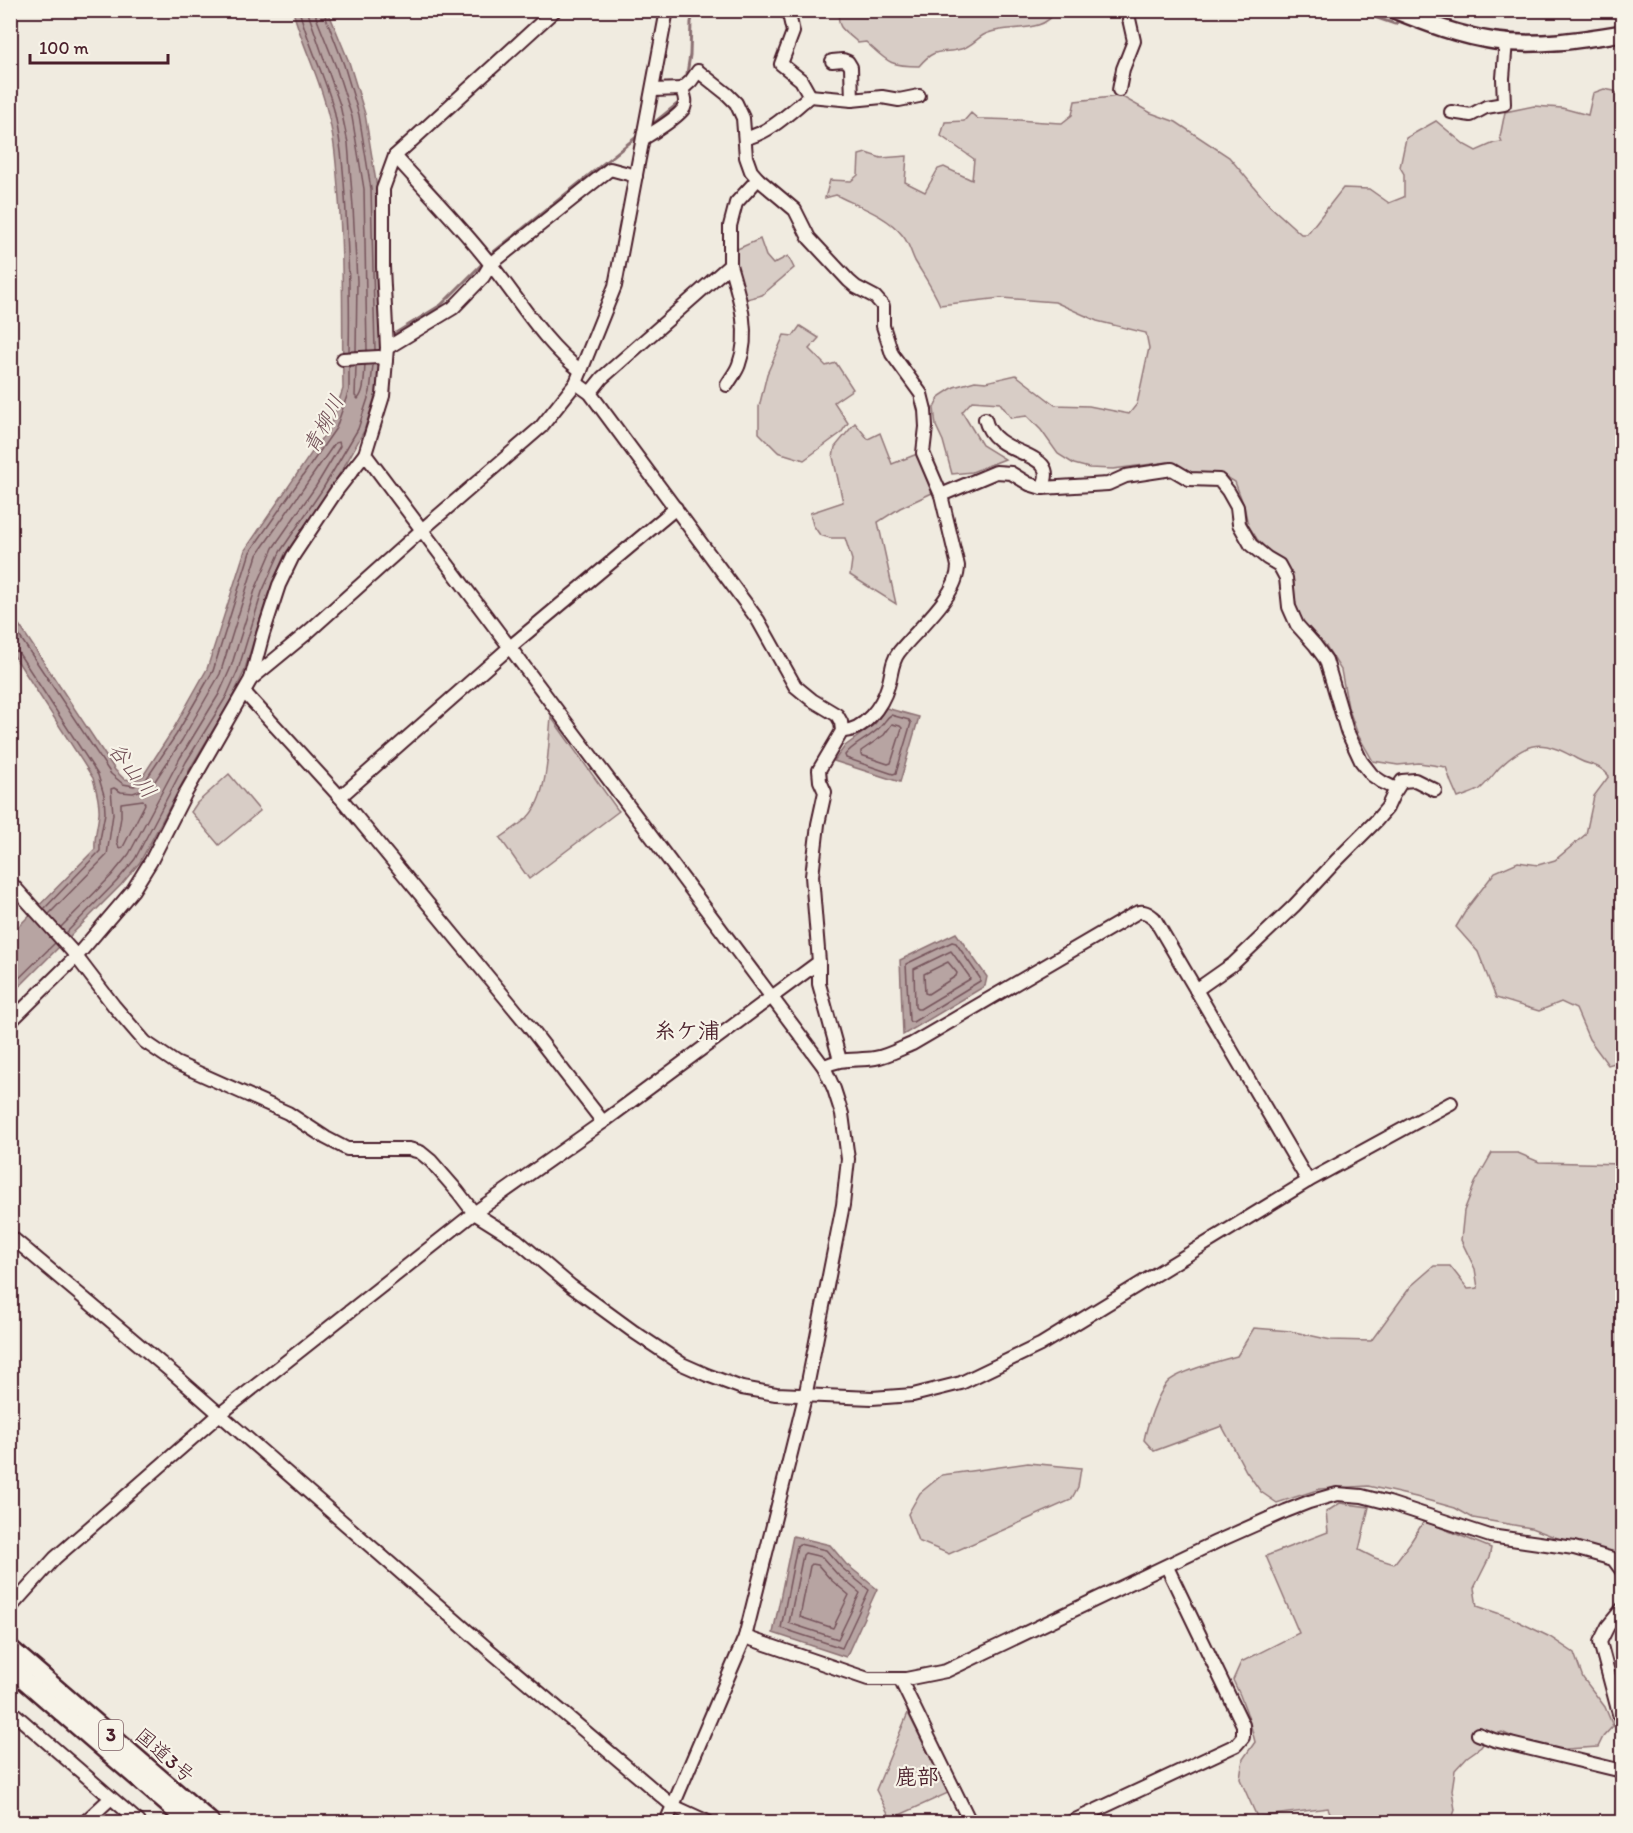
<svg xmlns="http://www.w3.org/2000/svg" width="1633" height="1833" viewBox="0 0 1633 1833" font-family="Itim,'Klee One',sans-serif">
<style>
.green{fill:#d8cdc6;stroke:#917678;stroke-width:1.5}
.water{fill:#b7a4a2;stroke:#8b6f72;stroke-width:1.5}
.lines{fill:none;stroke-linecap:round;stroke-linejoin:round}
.shore{stroke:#76545b;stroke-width:1.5}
.stream{stroke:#8b6f72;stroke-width:3}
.minor-casing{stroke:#4a1f2b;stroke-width:16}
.major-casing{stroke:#4a1f2b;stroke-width:20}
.highway-casing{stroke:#4a1f2b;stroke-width:21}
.minor{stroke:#f7f3e8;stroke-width:12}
.major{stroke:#f7f3e8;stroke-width:15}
.highway{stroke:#f7f3e8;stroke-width:16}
.labels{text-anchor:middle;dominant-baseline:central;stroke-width:4.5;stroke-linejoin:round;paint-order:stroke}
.shield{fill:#f7f3e8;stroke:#7e5f64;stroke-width:1.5}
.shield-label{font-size:18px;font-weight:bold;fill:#4a1f2b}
.street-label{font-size:20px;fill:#4a1f2b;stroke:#f7f3e8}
.water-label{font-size:21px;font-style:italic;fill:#704e55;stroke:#f7f3e8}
.quarter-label{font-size:22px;font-weight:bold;fill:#4a1f2b;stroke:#f7f3e8}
</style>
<rect width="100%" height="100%" fill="#f0ebe0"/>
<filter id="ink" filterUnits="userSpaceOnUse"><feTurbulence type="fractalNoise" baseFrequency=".0167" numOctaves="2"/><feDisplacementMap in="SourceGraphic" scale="12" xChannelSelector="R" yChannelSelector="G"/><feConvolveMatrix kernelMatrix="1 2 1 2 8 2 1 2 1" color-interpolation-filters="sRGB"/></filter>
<g filter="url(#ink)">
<g class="green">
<path d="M838 11 1056 10V11C1042 35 1011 24 988 33 978 36 973 46 961 49 940 55 936 46 919 66 889 66 888 62 866 42L858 43C854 38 841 30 840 25 838 22 839 15 838 11Z"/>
<path d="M1604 89 1614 91 1622 98V1061L1608 1065 1589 1039 1576 1009 1561 1002 1539 1011 1496 998 1478 952 1456 927 1468 907 1495 872 1518 862 1538 865 1555 860 1586 834 1594 796 1609 776C1597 762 1591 767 1577 759 1543 739 1528 740 1499 768 1493 775 1487 783 1480 789 1474 793 1465 795 1458 798L1451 782 1446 767 1419 763 1398 765 1373 761 1358 735 1348 707 1341 670 1326 646 1303 623 1295 604 1294 582 1283 562 1269 552 1257 539 1248 525 1244 506 1235 482 1220 473H1189L1168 462 1113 469 1089 468 1074 464 1058 454 1041 430 1027 416 1011 418 1000 403 972 401 962 412 982 445 1005 459 972 472 952 474 943 441 936 426 934 408 940 396 954 387 975 381 986 382 1016 375 1055 405 1089 406 1129 414 1137 404 1149 348 1146 333 1097 321 1055 302 1001 298 940 305C933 289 924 276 915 261 911 253 909 243 903 236 888 216 858 206 836 195L825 198 830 180 851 181 858 175 859 155 866 153 881 158 907 156 905 182 925 192 938 169 944 167 972 180 974 159 941 136 945 122 964 121 971 113 978 119C1006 118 1034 122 1062 123L1072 115 1075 101 1112 97 1119 95 1151 113 1176 122 1229 157 1270 206 1301 234H1307L1343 188 1369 189 1389 203 1404 197V174L1400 167 1406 138 1436 121 1465 145 1476 151 1494 143 1502 142 1500 137 1505 112 1534 106 1562 108 1588 115 1593 93Z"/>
<path d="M760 239 766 256 773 264 788 256 794 268 762 295 743 300 737 270 735 250Z"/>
<path d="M800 326 819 338 809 349 826 366 836 363 853 389 834 402 848 423 841 433 804 460 778 452 759 433V407L767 374 784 335 793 336Z"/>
<path d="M855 423 868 439 880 433 892 464 917 454 932 493 900 508 878 522 896 604 850 575 852 560 845 538H830L820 535 813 525 810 513 843 502 833 457 835 447Z"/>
<path d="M551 717 617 809 619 811 529 879 500 838C509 832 519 825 527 818 549 796 548 746 551 717Z"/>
<path d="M229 774 260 811 219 845 191 812 197 803Z"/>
<path d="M1492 1153H1518L1539 1162 1622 1164V1567L1576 1545 1531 1528 1473 1518 1455 1508 1416 1497 1368 1486 1320 1489 1277 1503 1261 1492 1246 1471 1222 1426 1154 1451 1144 1440C1147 1425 1157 1395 1167 1383 1175 1373 1222 1360 1237 1356L1254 1328 1290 1331 1331 1340 1371 1341 1411 1286 1434 1266H1450L1468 1289 1478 1288 1475 1269 1461 1240 1464 1211 1475 1183Z"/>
<path d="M1028 1463 1081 1468 1078 1487 1071 1500 949 1554 918 1541 908 1514 920 1493 942 1475Z"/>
<path d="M1340 1503 1369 1507 1359 1550 1375 1558 1394 1564 1410 1543 1424 1521 1491 1548 1489 1558 1474 1588 1477 1606 1509 1617 1550 1637 1574 1653 1583 1678 1605 1707 1613 1726 1603 1737 1598 1747 1551 1750 1521 1741 1502 1732 1489 1736 1481 1747 1467 1757 1455 1770 1452 1790 1455 1810 1451 1822H1334L1328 1808 1257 1817 1240 1779 1243 1759 1255 1742C1250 1720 1243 1700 1233 1680L1241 1662 1299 1633 1266 1556 1328 1532 1326 1512Z"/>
<path d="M908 1713 948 1793 891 1819 876 1790Z"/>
</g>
<g class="water">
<path d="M293 11H328L349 62 365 114 377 188 381 350 376 393 364 431 348 460 327 494 285 554 268 594 244 672 231 700 192 765 140 862 121 885 11 995V934L95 849C94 836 98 826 99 813 100 802 96 790 93 778L11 651 10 611 115 770 124 779 133 780 143 776 171 733 207 669 245 550 330 426 343 389C342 321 344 254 338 187 336 161 334 135 327 110 319 76 302 45 293 11Z"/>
<path d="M886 708 919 717 900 782 834 761 845 746 875 724Z"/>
<path d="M956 933 987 977 985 986 903 1035 900 960Z"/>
<path d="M793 1536 830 1545 846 1564 877 1589 846 1657 773 1633Z"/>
</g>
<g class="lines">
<g class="shore">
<path d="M299 10C308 44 325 76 334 110 343 150 345 192 347 232 349 272 350 311 349 351"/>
<path d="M307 10 340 105 348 143 353 207 357 281 356 351"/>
<path d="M316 10V17L336 67 352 117 364 189 367 350"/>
<path d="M323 10 344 65 359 115 371 189 375 350"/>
<path d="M356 366 355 396 358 399C365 391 364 376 365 365"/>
<path d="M10 622 111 774 123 784 134 786 145 781 176 735 213 671 250 552 336 428 349 390V366"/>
<path d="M10 649 18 652 98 775 104 795 105 813 100 840V851L44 909"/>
<path d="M891 715 909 720 911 723 896 773 893 774 846 758 845 755C854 743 871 738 881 726 885 722 886 718 891 715Z"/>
<path d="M892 724 900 726 902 728 891 763 888 764 861 755V751L884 735Z"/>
<path d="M143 800 145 804 123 847 119 848 117 841 121 817V803Z"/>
<path d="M49 914 107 855 113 814 111 789 114 788 121 792 133 793 151 787 182 740 220 674 257 555 335 443 339 442 340 446 316 486 273 548 255 590 231 667 219 694 180 758 129 854 111 876 61 927"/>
<path d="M66 933 117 881 135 859 186 762 226 697 238 670 262 592 280 552 322 490 358 429 370 392 373 365"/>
<path d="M952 942 956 943 980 978V981L913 1022H910L909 1020 906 964Z"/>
<path d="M951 951 969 976 970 979 920 1009H917L915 1007 914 969Z"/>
<path d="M948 962 957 973 956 976 928 994 925 993 924 974Z"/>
<path d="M10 987 55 943"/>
<path d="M799 1544 826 1550 842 1568 869 1590 842 1648 781 1628 797 1546Z"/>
<path d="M805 1553 822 1557 837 1574 860 1593 838 1639 789 1623 803 1555Z"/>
<path d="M812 1564 818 1565 831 1580 849 1595 833 1628 800 1617 810 1566Z"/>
</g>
<g class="stream">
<path d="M1354 10 1395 24 1402 18"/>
<path d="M686 80 690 55 691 22 694 10"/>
<path d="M649 127 681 101"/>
<path d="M490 255 639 135"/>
<path d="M394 334 441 305 484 262"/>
</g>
<g class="minor-casing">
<g id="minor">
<path d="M832 61 843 60 848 62 851 67 852 100"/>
<path d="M653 90 682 89"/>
<path d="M1119 90 1123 69 1134 41 1127 10"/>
<path d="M810 96 852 100 882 97 899 100 919 96"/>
<path d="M1451 112 1471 115 1486 107 1504 104 1503 78 1506 41"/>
<path d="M644 138C654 132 678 117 684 108 687 101 684 95 682 89L691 81 698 71 727 94 736 103 743 118 746 157 751 171 758 179 795 210 809 238 849 281 856 287 875 297 883 306V326L892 354 921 394 925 410 926 427 923 453 941 495 958 566C958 596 917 629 899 652 891 662 892 674 888 686 882 706 864 731 842 731"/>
<path d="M746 138C770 133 791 111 810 96L801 80 781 64 793 32 788 10"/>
<path d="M395 156C427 192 462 227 492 266 520 301 544 343 581 371"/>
<path d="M387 348 453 308 483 277 491 264 610 169 636 176"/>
<path d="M343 359 379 357 386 360"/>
<path d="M727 385C731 378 737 371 739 364 751 332 739 296 730 265"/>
<path d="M590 393 602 378 730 265V226L736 203 758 179"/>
<path d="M985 419C994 460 1063 448 1042 488"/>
<path d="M365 454 824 1067 834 1089 842 1114 848 1159 843 1205 805 1397 745 1637 666 1822"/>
<path d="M941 495 996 472 1011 473 1029 484 1042 488 1108 484 1126 476 1172 469 1189 479 1219 480 1228 491 1237 507 1239 524 1251 545 1267 558 1279 565 1286 578 1289 607 1297 625 1315 645 1326 660 1347 731 1361 761 1372 775 1382 782 1396 789"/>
<path d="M251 679 307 633 423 529 541 427 576 383 615 286 667 10"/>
<path d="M245 693 340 797 531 1029 603 1122"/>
<path d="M340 797 510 647 676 508"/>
<path d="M10 882 72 951 114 1006 145 1042 176 1063 288 1113 326 1138 347 1149H409L420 1152 431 1161 458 1192 474 1213 517 1240 571 1286 634 1332 682 1364 707 1375 742 1388 776 1394 872 1398 913 1395 961 1383 1040 1345 1308 1181 1451 1103"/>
<path d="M819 962V984L840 1060"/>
<path d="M1196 990 1233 964 1294 906 1336 861 1376 821 1387 808 1393 795 1402 781 1415 780 1435 790"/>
<path d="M10 1022 76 957 133 890 151 861 185 794 251 679 263 634 279 585 293 556 337 490 365 454 383 396 387 348 383 267V189L395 156 555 10"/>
<path d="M824 1067C840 1057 857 1061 875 1058 888 1056 900 1049 912 1044L1136 913C1143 910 1148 913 1154 918L1308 1181"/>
<path d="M10 1236 175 1375 488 1649 673 1806 708 1822"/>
<path d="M10 1608 55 1558 220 1414 474 1213 603 1122 819 962 812 876 818 824 825 792 820 781 819 770 842 731 841 722 837 715 812 700 795 686 758 620 590 393 576 383"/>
<path d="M1622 1609 1608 1626 1600 1642 1622 1725"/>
<path d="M745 1637 868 1679H906L946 1671 1216 1542 1286 1511 1309 1502 1337 1494 1362 1496 1389 1503 1490 1536 1574 1548 1613 1559 1622 1571"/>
<path d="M900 1679 970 1822"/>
<path d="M10 1710 139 1822"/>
<path d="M1478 1734 1494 1740 1622 1771"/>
<path d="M85 1822 111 1798"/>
<path d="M1071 1822 1236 1745 1243 1737V1725L1167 1567"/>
</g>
</g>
<g class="major-casing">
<path id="major" d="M1394 10C1426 23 1460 36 1495 41 1537 47 1580 40 1622 33"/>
</g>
<g class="highway-casing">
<g id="highway">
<path d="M10 1648 211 1822"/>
<path d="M10 1668 188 1822"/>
</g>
</g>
<use href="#minor" class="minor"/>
<use href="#major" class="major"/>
<use href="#highway" class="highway"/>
</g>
</g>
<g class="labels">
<rect class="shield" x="99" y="1720" width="24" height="30" rx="4.5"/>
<g class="shield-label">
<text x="111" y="1735">3</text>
</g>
<g class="street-label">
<text transform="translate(165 1755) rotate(41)">国道3号</text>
</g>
<g class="water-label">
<text transform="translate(323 424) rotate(-62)">青柳川</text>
<text transform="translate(133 770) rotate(53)">谷山川</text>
</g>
<g class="quarter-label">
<text x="687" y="1030">糸ケ浦</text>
<text x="917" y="1776">鹿部</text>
</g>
</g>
<rect width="1633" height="1833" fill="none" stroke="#f7f3e8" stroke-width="36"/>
<rect x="18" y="18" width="1597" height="1797" fill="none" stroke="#4a1f2b" stroke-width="2" filter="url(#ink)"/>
<path d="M30 54v9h138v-9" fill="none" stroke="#4a1f2b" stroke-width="3"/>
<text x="39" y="54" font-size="18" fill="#4a1f2b" stroke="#f7f3e8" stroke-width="4.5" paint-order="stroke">100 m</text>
</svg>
